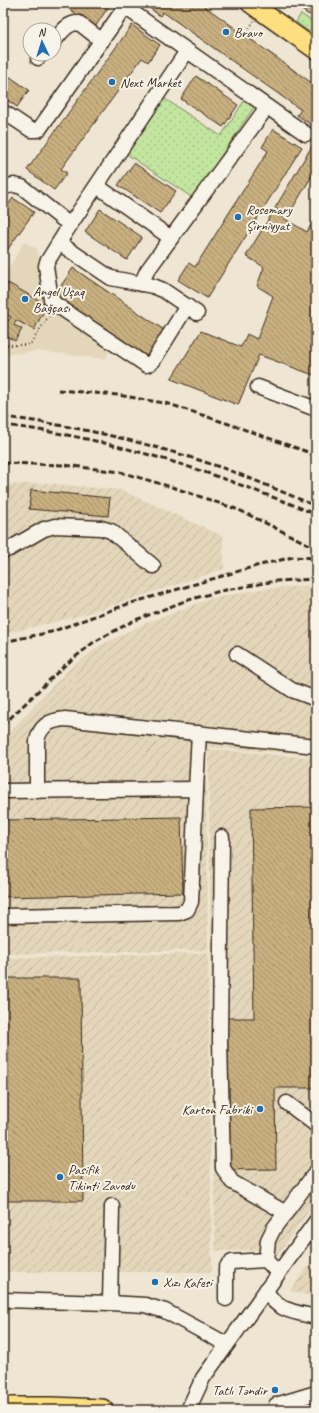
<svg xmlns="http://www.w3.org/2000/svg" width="319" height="1413" viewBox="0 0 319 1413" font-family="Caveat,sans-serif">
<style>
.built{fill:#e3d6ba}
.industrial{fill:url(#industrial-furrows)}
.grass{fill:url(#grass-dots);stroke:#7e885e}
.building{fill:url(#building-back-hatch);stroke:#3b2a1e}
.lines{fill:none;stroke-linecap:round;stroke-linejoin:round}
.minor-casing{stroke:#3b2a1e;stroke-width:17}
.major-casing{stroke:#3b2a1e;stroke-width:21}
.highway-casing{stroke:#3b2a1e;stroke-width:24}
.path{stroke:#3b2a1e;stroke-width:2;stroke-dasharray:1 3;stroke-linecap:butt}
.minor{stroke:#f7f3e8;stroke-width:14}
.major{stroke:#fddf80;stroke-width:18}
.highway{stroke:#fddf80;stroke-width:21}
.rail{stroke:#3b2a1e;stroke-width:3;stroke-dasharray:6 3;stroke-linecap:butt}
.poi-dot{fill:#1f6fb2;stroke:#f7f3e8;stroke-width:1.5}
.labels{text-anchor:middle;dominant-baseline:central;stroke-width:4;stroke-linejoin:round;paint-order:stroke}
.poi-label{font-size:14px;fill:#3b2a1e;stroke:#f7f3e8;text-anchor:start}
</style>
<defs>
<pattern id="industrial-furrows" width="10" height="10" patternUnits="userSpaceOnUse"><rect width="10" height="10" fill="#e3d6ba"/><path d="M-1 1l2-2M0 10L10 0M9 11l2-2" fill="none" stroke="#c4b89f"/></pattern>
<pattern id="grass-dots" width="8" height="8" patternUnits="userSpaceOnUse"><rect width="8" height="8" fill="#c2e59f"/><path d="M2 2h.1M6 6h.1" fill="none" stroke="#a8c588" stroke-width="1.8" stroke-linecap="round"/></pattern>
<pattern id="building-back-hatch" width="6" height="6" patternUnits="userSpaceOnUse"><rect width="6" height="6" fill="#c8b080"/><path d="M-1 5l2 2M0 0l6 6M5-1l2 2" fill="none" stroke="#a48f68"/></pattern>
</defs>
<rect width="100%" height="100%" fill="#eee6d3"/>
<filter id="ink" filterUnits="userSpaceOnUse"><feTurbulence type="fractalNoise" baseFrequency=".025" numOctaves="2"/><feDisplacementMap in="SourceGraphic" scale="8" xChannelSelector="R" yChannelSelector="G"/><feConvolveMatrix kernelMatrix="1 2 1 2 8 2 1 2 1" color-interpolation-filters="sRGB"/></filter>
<g filter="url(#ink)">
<path class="built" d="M24 242 37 249 45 295 55 310 110 349 105 359 37 351 3 355V278Z"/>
<g class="industrial">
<path d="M45 483 121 490 223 536 224 569 76 617 3 634V485Z"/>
<path d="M316 585V755L206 747 208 950 3 954V736H6L68 670 98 647 141 625 209 599 261 589Z"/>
<path d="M208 749 316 758V1201L277 1256 260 1250 215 1251Z"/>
<path d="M208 953 212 1272H3V958Z"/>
<path d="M316 1255V1297L290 1291Z"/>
</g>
<g class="grass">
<path d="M301 14 316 24V37L296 22Z"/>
<path d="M162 97 221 136 244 101 254 107 193 198 125 153Z"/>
</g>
<g class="building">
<path d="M61 3H111L95 27Z"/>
<path d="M143 3H200L316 86V122L313 126 297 115 301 110 163 12 160 16Z"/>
<path d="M292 3H312L316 6 309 15Z"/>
<path d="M132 25 160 45 148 62 142 58 61 169 67 173 54 190 27 170Z"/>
<path d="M3 72 29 90 17 107 3 97Z"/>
<path d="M196 76 238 105 223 127 181 99Z"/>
<path d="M273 129 302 147 207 298 178 280 189 263 195 267 268 151 262 147Z"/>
<path d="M315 141 316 142V169L288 216 275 208Z"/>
<path d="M134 163 176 191 160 213 118 185Z"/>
<path d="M13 198 34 212 3 256V212Z"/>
<path d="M100 209 142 237 127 260 85 232Z"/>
<path d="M273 212 307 232 316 216V376L259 355 238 405 171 379 201 331 241 347 247 334 257 339 273 296 257 286 264 267 246 256Z"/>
<path d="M73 268 167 332 148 361 54 296Z"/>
<path d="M8 283 47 305 34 330 16 320 14 325 22 329 15 341 3 334V318L8 321 11 317 3 312V291Z"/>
<path d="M31 490 110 498 108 516 29 509Z"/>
<path d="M316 807V1088H275L276 1169 225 1170 223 1018H254L251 808Z"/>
<path d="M181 817 183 893 3 897V820Z"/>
<path d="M3 978H81L83 1201H3Z"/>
</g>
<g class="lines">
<g class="minor-casing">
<g id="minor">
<path d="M125 7 306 134"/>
<path d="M54 41C61 33 68 22 79 23L102 41"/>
<path d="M38 58 41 54"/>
<path d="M7 114 31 130H38L40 128 128 3"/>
<path d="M97 186 171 238"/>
<path d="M3 187 14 185 22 187 70 225"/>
<path d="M59 243 111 278 153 286 163 290 197 313"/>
<path d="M141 284 147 271 267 107"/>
<path d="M187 306 153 361 149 364 146 365 55 304 51 299 46 266 47 262 70 225 187 51"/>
<path d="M258 387 316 409"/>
<path d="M3 551 9 549 44 529 55 526 101 528 111 531 153 566"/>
<path d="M237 654 292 690 316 699"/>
<path d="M196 789 199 733"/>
<path d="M3 791 196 789 191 902 187 910 179 913 3 916"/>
<path d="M37 791V741C40 725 51 720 65 719L316 746"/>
<path d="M222 837 220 1040 223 1168 232 1182 286 1213"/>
<path d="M287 1103 316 1125"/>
<path d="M278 1273 266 1260 268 1240 274 1228 316 1172"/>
<path d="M266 1290C276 1311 295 1312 316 1317"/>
<path d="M226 1299V1269L228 1265 232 1262 266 1260"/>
<path d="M3 1300 110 1303 145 1305 165 1311 226 1344"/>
<path d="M110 1303 112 1206"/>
<path d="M276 1405 316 1393"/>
<path d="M188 1410 203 1378 316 1221"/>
</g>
</g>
<g class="major-casing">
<path id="major" d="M250 3 316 50"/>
</g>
<g class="highway-casing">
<path id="highway" d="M3 1408H51L102 1410"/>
</g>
<g class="path">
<path d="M245 35 254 21"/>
<path d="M7 345H25L31 343 50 314"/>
</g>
<use href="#minor" class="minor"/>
<use href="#major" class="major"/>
<use href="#highway" class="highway"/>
<g class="rail">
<path d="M58 390 118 395 169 404 229 424 316 455"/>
<path d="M3 417C73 425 145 442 211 464 247 476 282 492 316 506"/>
<path d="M3 425C89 435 173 459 254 490 274 498 296 505 316 515"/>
<path d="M3 463 64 465 120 472 175 488 239 510 316 548"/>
<path d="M3 642 51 632 128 604 256 566 293 557 316 558"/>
<path d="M3 725 64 666 94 642 133 621 185 601 220 591 276 581 316 579"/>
</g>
</g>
</g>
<g class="poi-dot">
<circle cx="226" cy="32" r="4"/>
<circle cx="112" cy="82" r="4"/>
<circle cx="238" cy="217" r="4"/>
<circle cx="25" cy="299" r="4"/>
<circle cx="260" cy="1109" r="4"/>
<circle cx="60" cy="1177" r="4"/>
<circle cx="155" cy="1282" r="4"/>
<circle cx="275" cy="1390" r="4"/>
</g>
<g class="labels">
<g class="poi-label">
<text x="234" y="32">Bravo</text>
<text x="120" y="82">Next Market</text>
<text x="246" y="209">Rosemary<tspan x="246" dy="16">Şirniyyat</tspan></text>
<text x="33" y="291">Angel Uşaq<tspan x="33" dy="16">Bağçası</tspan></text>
<text x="252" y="1109" text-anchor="end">Karton Fabriki</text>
<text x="68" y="1169">Pasifik<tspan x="68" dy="16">Tikinti Zavodu</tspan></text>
<text x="163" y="1282">Xızı Kafesi</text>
<text x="267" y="1390" text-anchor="end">Tatlı Təndir</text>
</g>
</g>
<rect width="319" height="1413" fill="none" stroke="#f7f3e8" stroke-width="16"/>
<rect x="8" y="8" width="303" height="1397" fill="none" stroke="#3b2a1e" stroke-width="1.5" filter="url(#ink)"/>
<g transform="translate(42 42) rotate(356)"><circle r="19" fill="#f7f3e8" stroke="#aca397"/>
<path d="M0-3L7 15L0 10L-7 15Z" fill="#1f6fb2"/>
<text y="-6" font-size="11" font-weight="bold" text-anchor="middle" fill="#3b2a1e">N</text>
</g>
</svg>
